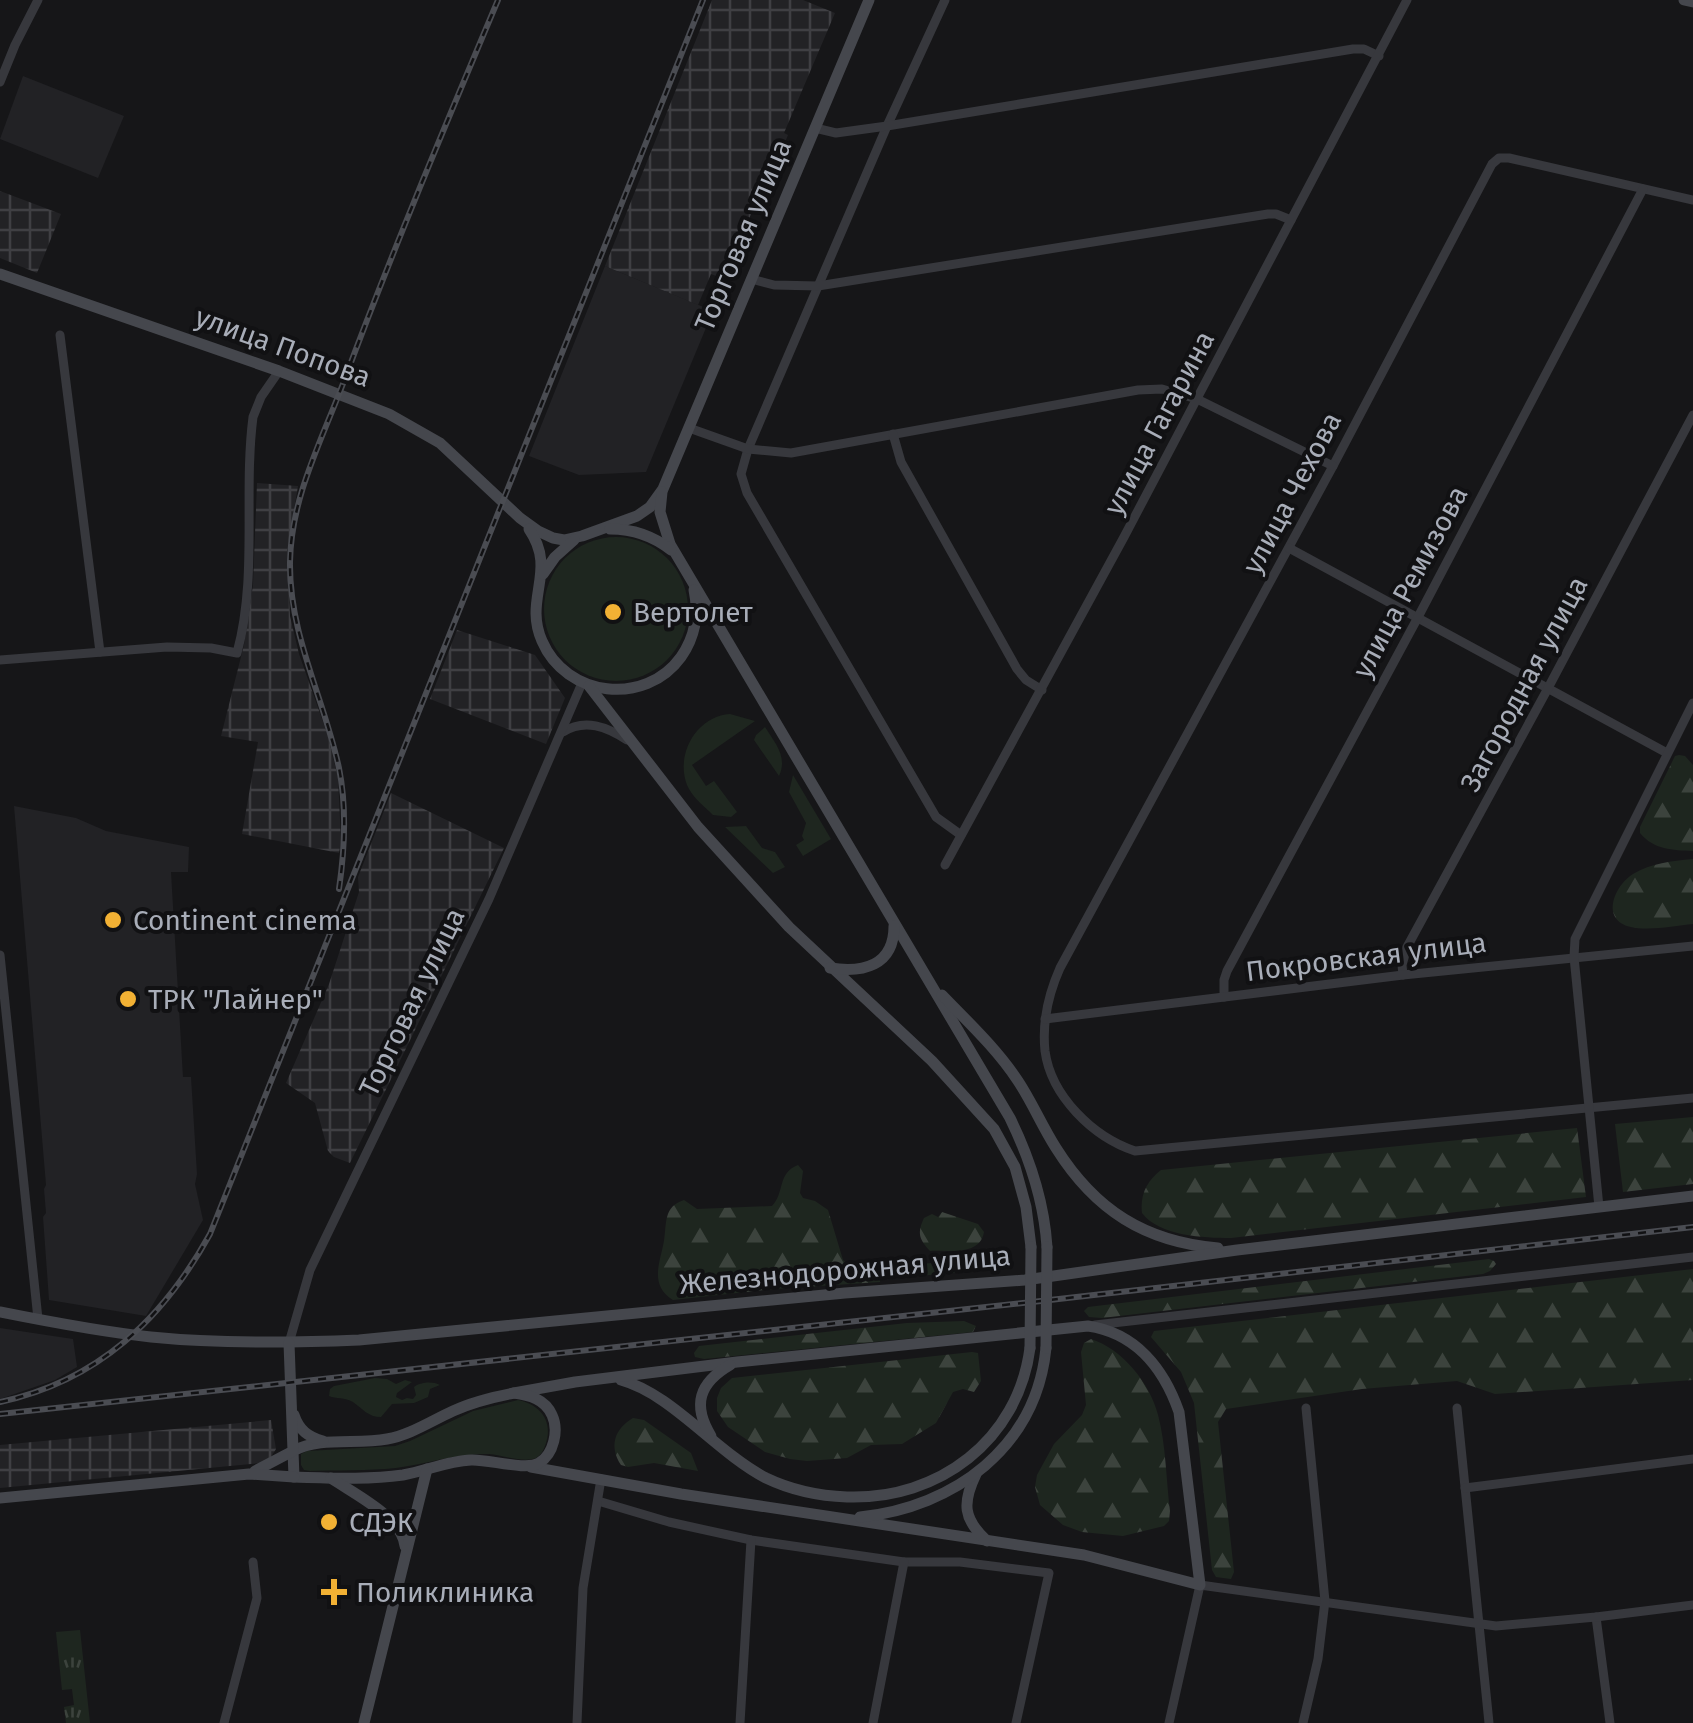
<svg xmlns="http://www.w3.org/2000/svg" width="1693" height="1723" viewBox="0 0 1693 1723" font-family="'Fira Sans',sans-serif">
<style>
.built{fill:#222225}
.industrial{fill:url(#industrial-grid)}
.grass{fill:#1e261f}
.forest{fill:url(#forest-firs)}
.park{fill:url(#park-tufts)}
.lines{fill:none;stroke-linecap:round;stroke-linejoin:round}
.street{stroke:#37383d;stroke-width:9}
.secondary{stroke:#45474d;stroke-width:11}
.rail-casing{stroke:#4a4c52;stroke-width:6}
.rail{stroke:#111113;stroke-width:2.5;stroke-dasharray:8;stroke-linecap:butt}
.secondary-bridge{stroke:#45474d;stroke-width:11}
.poi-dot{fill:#f2b134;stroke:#111113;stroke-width:4}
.labels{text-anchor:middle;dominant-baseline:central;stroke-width:8;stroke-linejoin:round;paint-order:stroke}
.street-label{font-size:28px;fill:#a8adb8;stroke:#111113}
.poi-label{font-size:28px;fill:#a8adb8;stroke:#111113;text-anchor:start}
</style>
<defs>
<pattern id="industrial-grid" width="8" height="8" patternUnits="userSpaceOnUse" patternTransform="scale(2.5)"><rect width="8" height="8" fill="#222225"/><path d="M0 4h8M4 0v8" fill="none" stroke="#3f3f43"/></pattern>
<pattern id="forest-firs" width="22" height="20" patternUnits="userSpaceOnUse" patternTransform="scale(2.5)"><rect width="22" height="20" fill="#1e261f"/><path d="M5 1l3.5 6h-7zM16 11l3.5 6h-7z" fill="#3c433d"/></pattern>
<pattern id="park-tufts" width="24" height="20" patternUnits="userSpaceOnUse" patternTransform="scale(2.5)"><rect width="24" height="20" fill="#1e261f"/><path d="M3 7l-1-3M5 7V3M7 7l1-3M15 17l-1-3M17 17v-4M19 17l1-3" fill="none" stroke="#3c433d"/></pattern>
</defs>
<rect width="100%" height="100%" fill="#161618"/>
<g class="built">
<path d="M23 76 124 116 98 178 0 139Z"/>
<path d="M605 266 713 311 646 472 579 475 529 456Z"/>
<path d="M14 806 76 818 106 831 189 847 188 872H171L183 1077H191L197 1174 195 1184 203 1220 146 1316 49 1300 43 1217 46 1213 44 1189 46 1185Z"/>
<path d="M0 1328 73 1339 77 1367 55 1380 0 1399Z"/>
</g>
<g class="industrial">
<path d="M712 0H803L835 13 784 133 788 135 764 191 761 190 724 279 711 274 698 305 605 266Z"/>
<path d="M0 191 61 214 37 273 0 258Z"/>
<path d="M257 483 298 486 287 551 290 616 299 654 328 736 338 778 341 841 339 853 242 834 258 742 221 736 244 645 253 585Z"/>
<path d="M457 630 535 655 565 698 546 744 430 699Z"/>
<path d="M391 793 504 848 350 1163 334 1157 328 1151 315 1103 286 1083 329 984 359 892 358 877Z"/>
<path d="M271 1420 276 1449 271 1457 260 1463 0 1488V1445Z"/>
</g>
<g class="grass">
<circle cx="616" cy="609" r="72"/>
<path d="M730 714 755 721 692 765 706 786 714 781 737 812 731 817 713 815C704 806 692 797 687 785 675 754 697 716 730 714Z"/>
<path d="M765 727C775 743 788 757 779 776L754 740 756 735Z"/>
<path d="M793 775 831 839 803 856 796 845 804 840 802 836 806 823 789 792Z"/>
<path d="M746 826 762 848 775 852 785 867 773 873 725 827Z"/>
<path d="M375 1378 387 1379 396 1384 405 1380 412 1382 397 1393 396 1397 402 1400 407 1398 413 1399 416 1395 414 1387C420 1382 433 1381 440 1385L430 1389 428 1397 414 1403 392 1404 381 1417C368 1417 363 1409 353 1402 345 1397 336 1399 329 1396L330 1389 334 1386Z"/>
<path d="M518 1400C542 1405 554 1423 545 1446 543 1451 541 1455 536 1458 523 1463 502 1455 489 1454 457 1453 427 1464 396 1468 368 1471 338 1470 310 1471L304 1470 301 1465V1454L307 1451 395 1446 410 1441 473 1411Z"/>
</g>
<g class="forest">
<path d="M1679 755 1685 756 1693 765V851C1673 850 1654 850 1640 833V827L1675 756Z"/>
<path d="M1693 859V924C1674 926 1649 931 1631 927 1600 920 1614 886 1633 874 1652 863 1671 861 1693 859Z"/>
<path d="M1693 1117V1184L1623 1192 1615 1124Z"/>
<path d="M1577 1128 1586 1197 1231 1238C1204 1238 1159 1236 1142 1213 1140 1194 1147 1181 1161 1170Z"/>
<path d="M798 1165 803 1171 800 1193 803 1198 815 1201 828 1210 843 1260 856 1270 881 1273 880 1282 774 1289 673 1300C649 1285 660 1263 664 1241 667 1223 663 1207 684 1200L697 1209 772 1206C785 1193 777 1173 798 1165Z"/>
<path d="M942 1212 978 1224 984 1232C980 1256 950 1250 930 1251 919 1239 917 1233 924 1218L932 1214 938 1217Z"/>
<path d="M1489 1259 1494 1261 1496 1264 1490 1271 1483 1274 1102 1318 1089 1317 1084 1311 1088 1307Z"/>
<path d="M967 1260 972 1262 973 1269 971 1271 908 1277 904 1273 909 1265Z"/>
<path d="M1693 1269V1380L1495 1394 1457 1381 1362 1389 1226 1409 1218 1422 1234 1572 1231 1579 1216 1577 1212 1570 1194 1403 1181 1372 1151 1337 1154 1331Z"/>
<path d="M964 1321 976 1326 973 1332 704 1359 695 1357 694 1353 699 1346 907 1323Z"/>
<path d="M1091 1339C1122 1349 1150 1383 1158 1415 1166 1445 1166 1479 1170 1511L1169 1521 1164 1526 1123 1536 1082 1532 1063 1525 1040 1505 1035 1487 1037 1475 1054 1444 1082 1415 1086 1405 1081 1352 1084 1343Z"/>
<path d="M972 1352 978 1353 981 1381 974 1392 963 1389 953 1392 936 1423 902 1444 871 1445 847 1458 807 1461 790 1459 765 1452 728 1427 717 1411V1398L721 1388 732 1378Z"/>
<path d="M633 1418 644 1420 691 1453 698 1471 654 1463 628 1467 621 1465C609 1447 614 1429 633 1418Z"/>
</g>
<path class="park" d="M80 1630 90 1723H66L64 1707 74 1705 72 1689 62 1690 56 1632Z"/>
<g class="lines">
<g class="street">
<path d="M945 0 887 126 748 449 741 474 747 493 936 817 961 835"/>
<path d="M0 82 15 45 38 0"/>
<path d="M815 128 836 133 887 126 1353 49H1364L1379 56"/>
<path d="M1693 200 1509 158H1499L1492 164 1333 466 1060 968C1048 995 1042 1022 1045 1051 1051 1096 1093 1137 1135 1151L1693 1098"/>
<path d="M751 279 774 285 818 286 1268 214H1276L1291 220"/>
<path d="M60 335 100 652"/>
<path d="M689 428 748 449 791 453 1138 390 1162 389 1197 399 1333 466"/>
<path d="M893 434 901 462 1017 669 1026 680 1042 690"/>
<path d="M1289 548 1667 753"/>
<path d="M0 660 167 647 211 648 237 653C258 576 243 495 253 417L261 397 279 371"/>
<path d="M563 732C585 718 607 727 627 740"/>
<path d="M945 865 1124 537 1407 0"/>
<path d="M0 955 38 1319"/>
<path d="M1403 975 1402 965 1407 947 1547 690 1693 415"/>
<path d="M1224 997V980L1227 971 1417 619 1643 189"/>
<path d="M1045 1019 1403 975 1693 946"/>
<path d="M1599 1207 1574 957 1575 939 1693 703"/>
<path d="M1095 1325 1693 1257"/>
<path d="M289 1343 310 1270 489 899 582 683"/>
<path d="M1457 1408 1489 1723"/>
<path d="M1465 1488 1693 1459"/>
<path d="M598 1501 669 1522 751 1540 904 1562H960L1049 1573 1016 1723"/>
<path d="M1596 1617 1610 1723"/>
<path d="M224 1723 257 1598 253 1562"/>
<path d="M577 1723 583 1588 601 1479"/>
<path d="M740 1723 751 1540"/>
<path d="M873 1723 904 1562"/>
<path d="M1169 1723 1200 1585 1496 1626 1596 1617 1693 1605"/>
<path d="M1303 1723 1318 1659 1325 1601 1306 1408"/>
</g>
<g class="secondary">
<path d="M1684 0 1693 2"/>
<path d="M0 274 279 371 389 414 440 443 520 518 538 531 553 538 564 540 582 536 637 516 650 507 663 489 869 0"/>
<path d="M662 492 660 512 670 544 1010 1118C1030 1159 1044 1200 1047 1247"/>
<path d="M529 529C558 571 523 598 542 641 566 697 645 707 681 657 695 637 699 614 694 590"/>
<path d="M610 529C633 529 652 535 671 550"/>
<path d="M543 574 555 557 574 540"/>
<path d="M589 686 698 827 789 927 932 1061 994 1129 1015 1167 1026 1207 1031 1247"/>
<path d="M830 968C863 973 894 966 894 926"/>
<path d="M942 995C968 1022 997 1049 1018 1081 1032 1102 1042 1126 1056 1148 1095 1210 1145 1242 1218 1248"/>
<path d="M0 1312C50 1322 101 1332 151 1337 220 1344 289 1343 359 1340L845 1293 1025 1280 1237 1250 1693 1196"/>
<path d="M621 1380C672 1394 716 1452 766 1478 791 1490 820 1496 847 1497 939 1500 1018 1440 1030 1348"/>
<path d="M514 1393 575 1382 737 1362 1088 1326C1136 1333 1164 1369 1179 1412L1200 1585 1084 1555 681 1494 531 1467"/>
<path d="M514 1393C529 1395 545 1399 552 1415 559 1430 554 1454 539 1463 526 1471 488 1459 471 1460 447 1461 426 1471 403 1475 367 1480 330 1478 294 1477L293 1451C321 1436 356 1445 387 1439 410 1435 431 1421 453 1411 472 1402 493 1397 514 1393Z"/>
<path d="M294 1415C299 1430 308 1437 323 1441"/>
<path d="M711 1436C692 1405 699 1383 730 1365"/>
<path d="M255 1471 293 1451 289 1343"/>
<path d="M976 1474C962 1503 963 1519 987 1541"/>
<path d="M331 1478C354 1494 402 1517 405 1546"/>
<path d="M0 1498 249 1474 294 1477"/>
<path d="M860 1517C955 1507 1036 1447 1046 1348"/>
<path d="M364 1723 427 1469"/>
</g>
<g class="rail-casing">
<g id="rail">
<path d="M339 889C345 848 347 808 339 768 324 698 289 635 290 562 291 497 322 440 344 381 392 252 445 126 498 0"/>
<path d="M0 1402C98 1381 163 1319 210 1234L703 0"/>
<path d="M0 1414 1041 1301 1693 1227"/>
</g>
</g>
<use href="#rail" class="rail"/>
<g class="secondary-bridge">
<path d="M1030 1348 1031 1247"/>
<path d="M1046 1348 1047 1247"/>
</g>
</g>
<g class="poi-dot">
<circle cx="613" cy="612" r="10"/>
<circle cx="113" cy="920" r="10"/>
<circle cx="128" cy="999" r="10"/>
<circle cx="329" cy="1522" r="10"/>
<path d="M329 1577h10v10h10v10h-10v10h-10v-10h-10v-10h10z"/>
</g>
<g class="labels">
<g class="street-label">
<text transform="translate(743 235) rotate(-67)">Торговая улица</text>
<text transform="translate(283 347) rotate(20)">улица Попова</text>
<text transform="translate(1159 423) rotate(-62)">улица Гагарина</text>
<text transform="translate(1292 493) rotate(-62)">улица Чехова</text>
<text transform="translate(1410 582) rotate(-62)">улица Ремизова</text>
<text transform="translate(1524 684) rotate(-62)">Загородная улица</text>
<text transform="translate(1366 957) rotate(-7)">Покровская улица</text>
<text transform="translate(412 1002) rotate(-64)">Торговая улица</text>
<text transform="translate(845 1270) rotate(-5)">Железнодорожная улица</text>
</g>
<g class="poi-label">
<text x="633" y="612">Вертолет</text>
<text x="133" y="920">Continent cinema</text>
<text x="148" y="999">ТРК "Лайнер"</text>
<text x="349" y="1522">СДЭК</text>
<text x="356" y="1592">Поликлиника</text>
</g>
</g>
</svg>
